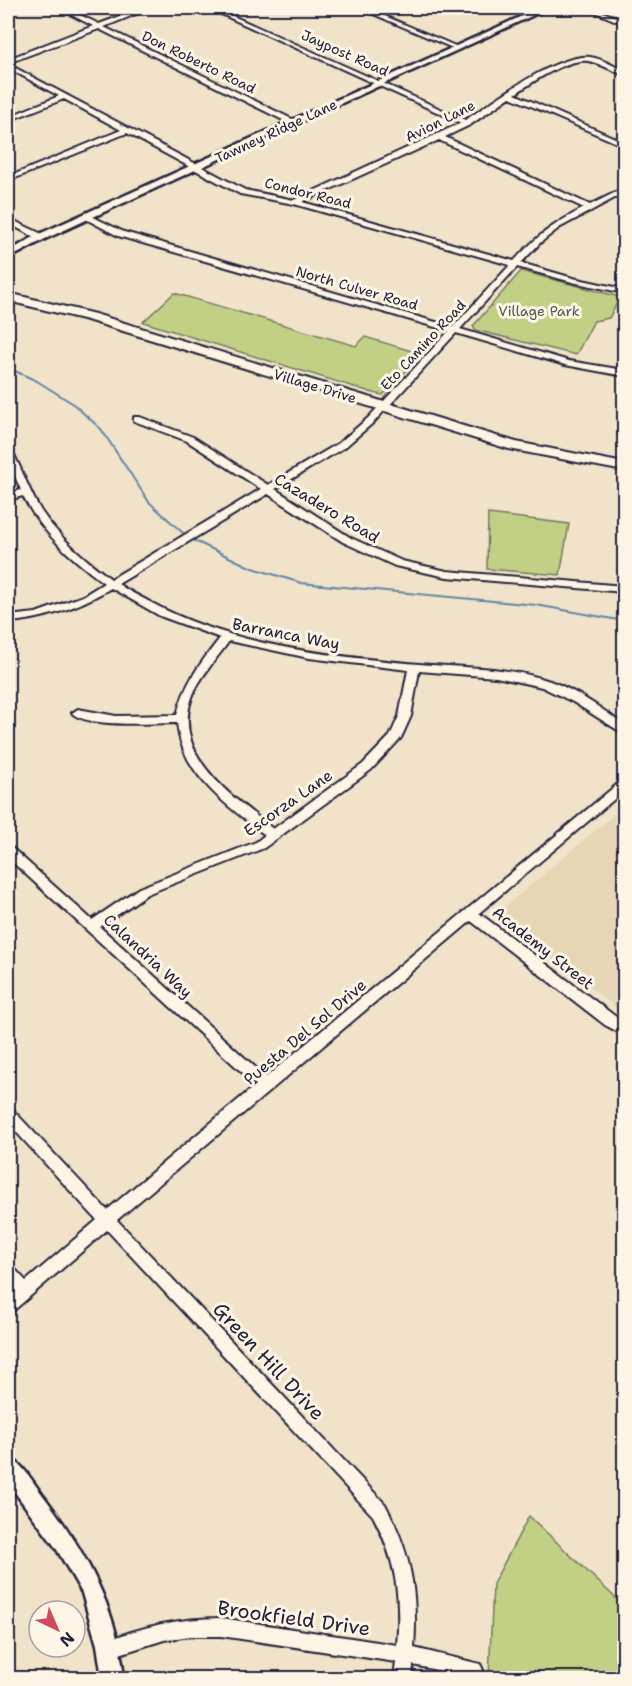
<svg xmlns="http://www.w3.org/2000/svg" width="632" height="1686" viewBox="0 0 632 1686" font-family="'Shantell Sans',sans-serif">
<style>
.built{fill:#e7d6b6}
.green{fill:#c2d085;stroke:#727960;stroke-width:1.5}
.lines{fill:none;stroke-linecap:round;stroke-linejoin:round}
.stream{stroke:#6185a5;stroke-width:2}
.minor-casing{stroke:#22223b;stroke-width:4}
.tertiary-casing{stroke:#22223b;stroke-width:5}
.secondary-casing{stroke:#22223b;stroke-width:4}
.minor{fill:#fcf5e5;fill-rule:evenodd}
.tertiary{fill:#fcf5e5;fill-rule:evenodd}
.secondary{fill:#fcf5e5;fill-rule:evenodd}
.labels{text-anchor:middle;dominant-baseline:central;stroke-width:6;stroke-linejoin:round;paint-order:stroke}
.far-street-label{font-size:14px;fill:#22223b;stroke:#fcf5e5}
.far-park-label{font-size:14px;fill:#525651;stroke:#fcf5e5}
.street-label{font-size:16px;fill:#22223b;stroke:#fcf5e5}
.near-street-label{font-size:20px;fill:#22223b;stroke:#fcf5e5}
</style>
<rect width="100%" height="100%" fill="#f0e3c9"/>
<filter id="ink" filterUnits="userSpaceOnUse"><feTurbulence type="fractalNoise" baseFrequency=".0167" numOctaves="2"/><feDisplacementMap in="SourceGraphic" scale="12" xChannelSelector="R" yChannelSelector="G"/><feConvolveMatrix kernelMatrix="1 2 1 2 8 2 1 2 1" color-interpolation-filters="sRGB"/></filter>
<g filter="url(#ink)">
<path class="built" d="M624 806V1013L498 919 499 912Z"/>
<g class="green">
<path d="M521 271 620 297 609 318 594 321 576 355 475 330 473 326Z"/>
<path d="M174 293 356 346 365 337 422 354 383 395 377 394 143 322Z"/>
<path d="M488 514 569 524 560 575 487 569Z"/>
<path d="M529 1516 624 1606V1678H489L493 1584Z"/>
</g>
<g class="lines">
<g class="stream">
<path d="M8 368 37 381 72 403 101 429 149 502 183 533"/>
<path d="M195 541 250 567 301 583 536 605 624 621"/>
</g>
<g class="minor-casing">
<g id="minor">
<path d="M58 8H65L99 24 143 8H151L104 27 298 122 291 124 99 29 8 63V59L93 26Z"/>
<path d="M208 8H215L465 120C494 101 556 54 590 57 601 58 614 66 624 71V75C612 71 600 63 588 61 567 58 533 82 515 94L624 142V146L510 97 470 125 445 137 590 205 624 188V193L559 228 540 243 521 263 573 278 624 289V293L572 282 517 267 460 329 569 361 624 370V376L565 365 456 333 374 422 345 447 275 489 351 538 402 561 447 571 624 586V592L447 577 395 566 343 542 268 494 118 584C128 591 139 596 150 602 231 646 328 656 419 664 463 668 507 666 550 681 577 691 601 708 624 725V734L573 702 542 687 496 677 419 671 411 716 401 738 371 770 264 848 147 894 100 927 266 1077 620 782 624 781V791L479 913 624 1023V1035L605 1025 471 921 117 1220 385 1504C411 1553 418 1592 414 1648L480 1664 483 1670 480 1676 475 1678 413 1665 412 1678H394L396 1662 221 1636H190L164 1640 110 1657 104 1654 101 1648 104 1642C142 1626 180 1618 221 1618L397 1645C401 1596 396 1559 373 1516L107 1230 13 1311 8 1313V1297L14 1291 8 1283V1265L13 1267 26 1281 97 1220 8 1123V1108L13 1110 107 1210 256 1085 8 858V846L12 848 92 920 139 888 256 842 265 835C227 805 182 775 177 723 155 723 86 728 72 713L78 709 116 716 177 715C185 682 200 664 220 638L160 616 111 588C79 607 44 620 8 622V616L36 613 83 596 104 583C72 559 41 532 23 496L8 500V494L21 490 8 461V450L13 453C23 472 30 493 41 511 59 538 86 560 111 579L261 489 187 441 134 421V417H140L193 437 268 485 339 443 368 418 449 331 118 236 82 217 89 215 124 232 453 327 510 265 294 204 240 194 127 133 8 181V177L121 130 64 99 8 121V117L59 96 8 68V64L245 190 294 200 461 123ZM439 140 584 208C552 225 538 235 514 261L302 202ZM229 641 309 658 408 670 399 716 390 736 363 764 273 829C231 795 166 753 195 690 204 672 218 657 229 641Z"/>
<path d="M359 8H366L460 48 455 49Z"/>
<path d="M527 8H535L541 11 538 13Z"/>
<path d="M585 8H592L624 20V24Z"/>
<path d="M8 218 44 235 45 237 38 239 8 223Z"/>
</g>
</g>
<g class="tertiary-casing">
<g id="tertiary">
<path d="M540 8H549L45 239 8 259V252L37 235Z"/>
<path d="M8 1457C21 1462 31 1479 39 1490 83 1547 117 1606 124 1678H102L97 1645 82 1593 56 1548 8 1483Z"/>
</g>
</g>
<g class="secondary-casing">
<path id="secondary" d="M8 293 95 314 516 442 624 463V471L509 449 87 320 8 301Z"/>
</g>
<use href="#minor" class="minor"/>
<use href="#tertiary" class="tertiary"/>
<use href="#secondary" class="secondary"/>
</g>
</g>
<g class="labels">
<g class="far-street-label">
<text transform="translate(345 53) rotate(24)">Jaypost Road</text>
<text transform="translate(199 62) rotate(26)">Don Roberto Road</text>
<text transform="translate(440 121) rotate(-27)">Avion Lane</text>
<text transform="translate(276 131) rotate(-25)">Tawney Ridge Lane</text>
<text transform="translate(308 193) rotate(14)">Condor Road</text>
<text transform="translate(357 288) rotate(16)">North Culver Road</text>
<text transform="translate(423 345) rotate(-47)">Eto Camino Road</text>
<text transform="translate(315 386) rotate(17)">Village Drive</text>
</g>
<g class="far-park-label">
<text x="539" y="311">Village Park</text>
</g>
<g class="street-label">
<text transform="translate(327 508) rotate(31)">Cazadero Road</text>
<text transform="translate(286 634) rotate(11)">Barranca Way</text>
<text transform="translate(288 803) rotate(-35)">Escorza Lane</text>
<text transform="translate(543 948) rotate(38)">Academy Street</text>
<text transform="translate(148 956) rotate(43)">Calandria Way</text>
<text transform="translate(305 1032) rotate(-40)">Puesta Del Sol Drive</text>
</g>
<g class="near-street-label">
<text transform="translate(269 1361) rotate(47)">Green Hill Drive</text>
<text transform="translate(294 1618) rotate(8)">Brookfield Drive</text>
</g>
</g>
<rect width="632" height="1686" fill="none" stroke="#fcf5e5" stroke-width="30"/>
<rect x="15" y="15" width="602" height="1656" fill="none" stroke="#22223b" stroke-width="2" filter="url(#ink)"/>
<g transform="translate(57 1629) rotate(136)"><circle r="28" fill="#fcf5e5" stroke="#a5a1a1" stroke-width="1.5"/>
<path d="M0-4.5L10 22L0 15L-10 22Z" fill="#d1495b"/>
<text y="-9" font-size="16" font-weight="bold" text-anchor="middle" fill="#22223b">N</text>
</g>
</svg>
